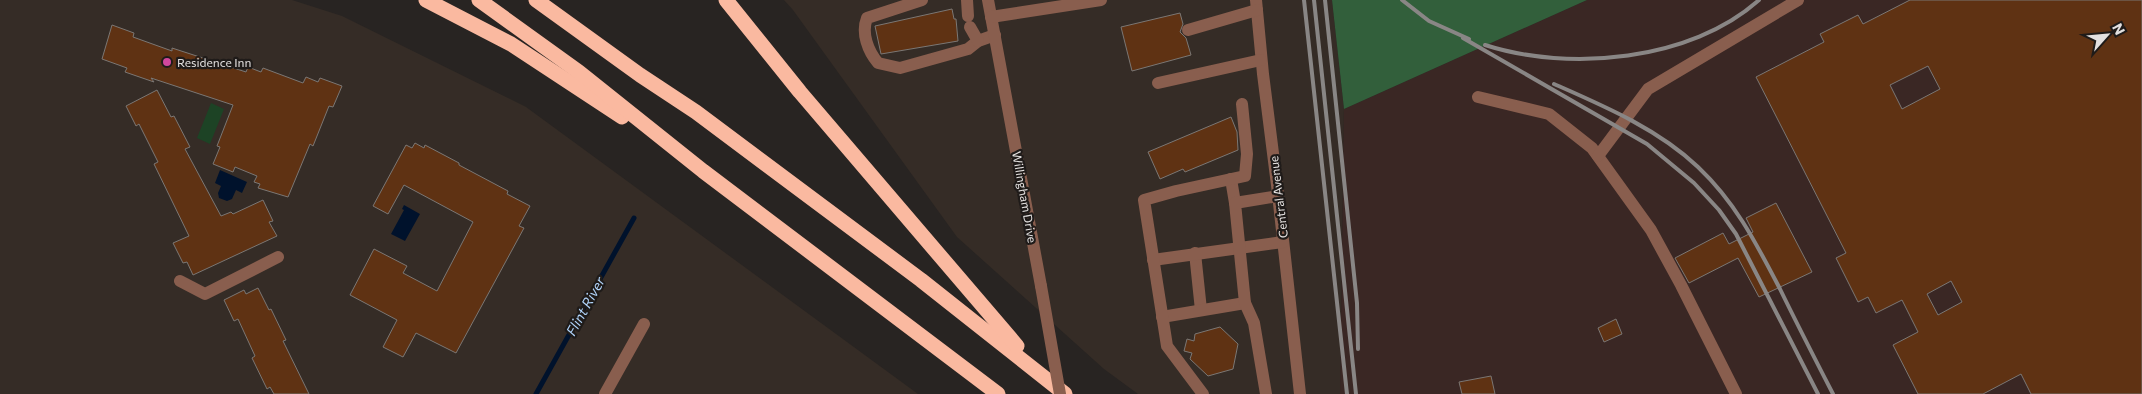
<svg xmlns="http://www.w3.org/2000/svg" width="2142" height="394" viewBox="0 0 2142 394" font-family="Commissioner,sans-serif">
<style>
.built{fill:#352c26}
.industrial{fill:#3a2724}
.green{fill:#1d4325}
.forest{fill:#325f3b}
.water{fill:#00122c}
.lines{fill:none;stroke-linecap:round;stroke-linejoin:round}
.stream{stroke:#00122c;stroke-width:5}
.building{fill:#5f3213;stroke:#7b7774;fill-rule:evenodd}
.minor{stroke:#895e4e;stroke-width:12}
.highway{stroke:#fab9a0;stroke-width:15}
.rail{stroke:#898685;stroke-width:4}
.minor-bridge{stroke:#895e4e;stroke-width:12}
.hotel-dot{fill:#d1479c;stroke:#1f1b19;stroke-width:2}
.labels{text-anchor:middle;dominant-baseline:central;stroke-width:4.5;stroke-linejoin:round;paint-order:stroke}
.poi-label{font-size:12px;fill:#e3e0df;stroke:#1f1b19;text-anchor:start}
.street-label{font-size:12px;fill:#e3e0df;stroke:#1f1b19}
.water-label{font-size:14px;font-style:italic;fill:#b0d3f9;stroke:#1f1b19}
</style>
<rect width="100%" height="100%" fill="#282422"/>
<g class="built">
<path d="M0 0H292L342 16 526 107 918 394H0Z"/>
<path d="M784 0H1332L1344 109 1340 394H1138L1104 369 957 237 793 10Z"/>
</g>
<path class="industrial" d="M1587 0H2142V394H1340L1344 109Z"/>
<path class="green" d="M211 103 224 109 210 144 197 138Z"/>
<path class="forest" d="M1332 0H1587L1344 109Z"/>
<g class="water">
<path d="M220 170 247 182 242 193 236 190 232 199 227 201 219 198 218 193 221 186 215 183Z"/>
<path d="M404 205 420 214 405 241 391 234 404 210 402 209Z"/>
</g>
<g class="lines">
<path class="stream" d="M536 394 634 218"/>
</g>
<g class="building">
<path d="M1910 0H2142V394H2031L2021 374 1983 394H1918L1893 345 1918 332 1902 300 1876 313 1868 297 1858 302 1836 258 1846 253 1756 77 1824 42 1820 34 1858 15 1863 24ZM1928 66 1940 89 1902 109 1890 85ZM1951 281 1962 302 1938 315 1927 294Z"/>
<path d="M952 9 954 19H956L958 41 881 54 875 26Z"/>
<path d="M1180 13 1183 24 1180 32 1186 38 1191 55 1132 71 1121 27Z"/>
<path d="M112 25 134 33 133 37 172 51V48L246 72 248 67 261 72 263 68 303 83 306 77 318 82 320 78 342 86 333 107 329 106 313 146 310 144 288 197 258 188 260 184 254 182 257 176 235 167 233 172 213 164 220 147 217 146 233 105 151 78 154 82 125 72 127 68 102 59Z"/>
<path d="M157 90 171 117 174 116 190 147 185 149 221 216 231 212 233 214 263 200 273 221 269 222 277 236 193 275 187 262 183 263 173 243 189 236 154 164 158 162 139 124 136 126 126 106Z"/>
<path d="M1231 117 1237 132 1238 150 1185 172 1183 169 1160 179 1148 152Z"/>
<path d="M415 143 424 148 425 145 459 163V165L508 191 507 194 530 206 519 226 524 228 456 353 416 333 403 357 383 347 397 320 350 295 374 249 407 266 403 273 437 291 473 222 404 185 388 214 373 206 406 145 412 148Z"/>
<path d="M1776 203 1812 272 1759 297 1738 258 1689 283 1675 258 1723 233 1729 244 1753 232 1746 218Z"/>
<path d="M258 288 269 310 271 309 286 340 283 341 309 394H274L270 387 267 389 252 358 255 356 238 319 234 321 224 300 244 290 246 294Z"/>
<path d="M1616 319 1622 334 1604 342 1598 328Z"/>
<path d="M1220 327 1238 344 1233 369 1208 376 1190 359 1192 353 1184 351 1187 339 1194 341 1195 334Z"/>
<path d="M1491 376 1495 394H1462L1459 382Z"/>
</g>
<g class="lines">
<g class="minor">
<path d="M922 0 867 18C861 33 868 51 878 63L900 68 968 49 978 41 995 35"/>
<path d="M967 0 968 16"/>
<path d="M988 0 1041 286"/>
<path d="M1256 0 1263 74 1277 185 1300 394"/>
<path d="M991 17 1101 0"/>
<path d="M970 27 978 41"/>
<path d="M1188 30 1257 10"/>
<path d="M1158 83 1261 60"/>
<path d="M1478 97 1549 114 1592 148 1651 230 1681 285 1736 394"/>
<path d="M1598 156 1648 89 1798 0"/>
<path d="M1231 179 1235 203"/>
<path d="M1195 253 1201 310"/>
<path d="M1153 260 1283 242"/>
<path d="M180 281 205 294 278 257"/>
<path d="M1162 317 1245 303"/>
<path d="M605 394 644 324"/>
<path d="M1203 394 1167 346 1144 200 1176 191 1245 176 1247 154 1242 104"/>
<path d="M1266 394 1254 323 1245 303 1235 203 1278 196"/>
</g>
<g class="highway">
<path d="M426 0 511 44 622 117"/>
<path d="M479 0 579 72 703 171 998 394"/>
<path d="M536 0 640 75 696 112 921 280 1065 394"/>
<path d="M726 0 800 92 1017 346"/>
</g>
<g class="rail">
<path d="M1304 0 1347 394"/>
<path d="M1314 0 1356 394"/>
<path d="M1325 0 1357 303 1358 349"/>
<path d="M1402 0 1429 21 1469 39"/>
<path d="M1463 38 1647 144 1694 183 1719 210 1736 234 1818 394"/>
<path d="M1485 45C1569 72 1691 61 1759 0"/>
<path d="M1554 84C1604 106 1658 129 1698 167 1736 203 1756 243 1780 289 1797 324 1815 359 1833 394"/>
</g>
<path class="minor-bridge" d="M1041 286 1060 394"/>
</g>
<circle class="hotel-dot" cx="167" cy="62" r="5"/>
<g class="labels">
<g class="poi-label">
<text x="177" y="62">Residence Inn</text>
</g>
<g class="street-label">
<text transform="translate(1025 197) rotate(80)">Willingham Drive</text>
<text transform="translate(1278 197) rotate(-97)">Central Avenue</text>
</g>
<g class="water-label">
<text transform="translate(585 306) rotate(-61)">Flint River</text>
</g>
</g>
<g transform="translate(2107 35) rotate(63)" stroke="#1f1b19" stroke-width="4" paint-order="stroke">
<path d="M0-4L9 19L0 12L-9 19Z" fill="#e3e0df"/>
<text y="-8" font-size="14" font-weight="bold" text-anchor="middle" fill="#e3e0df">N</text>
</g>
</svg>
